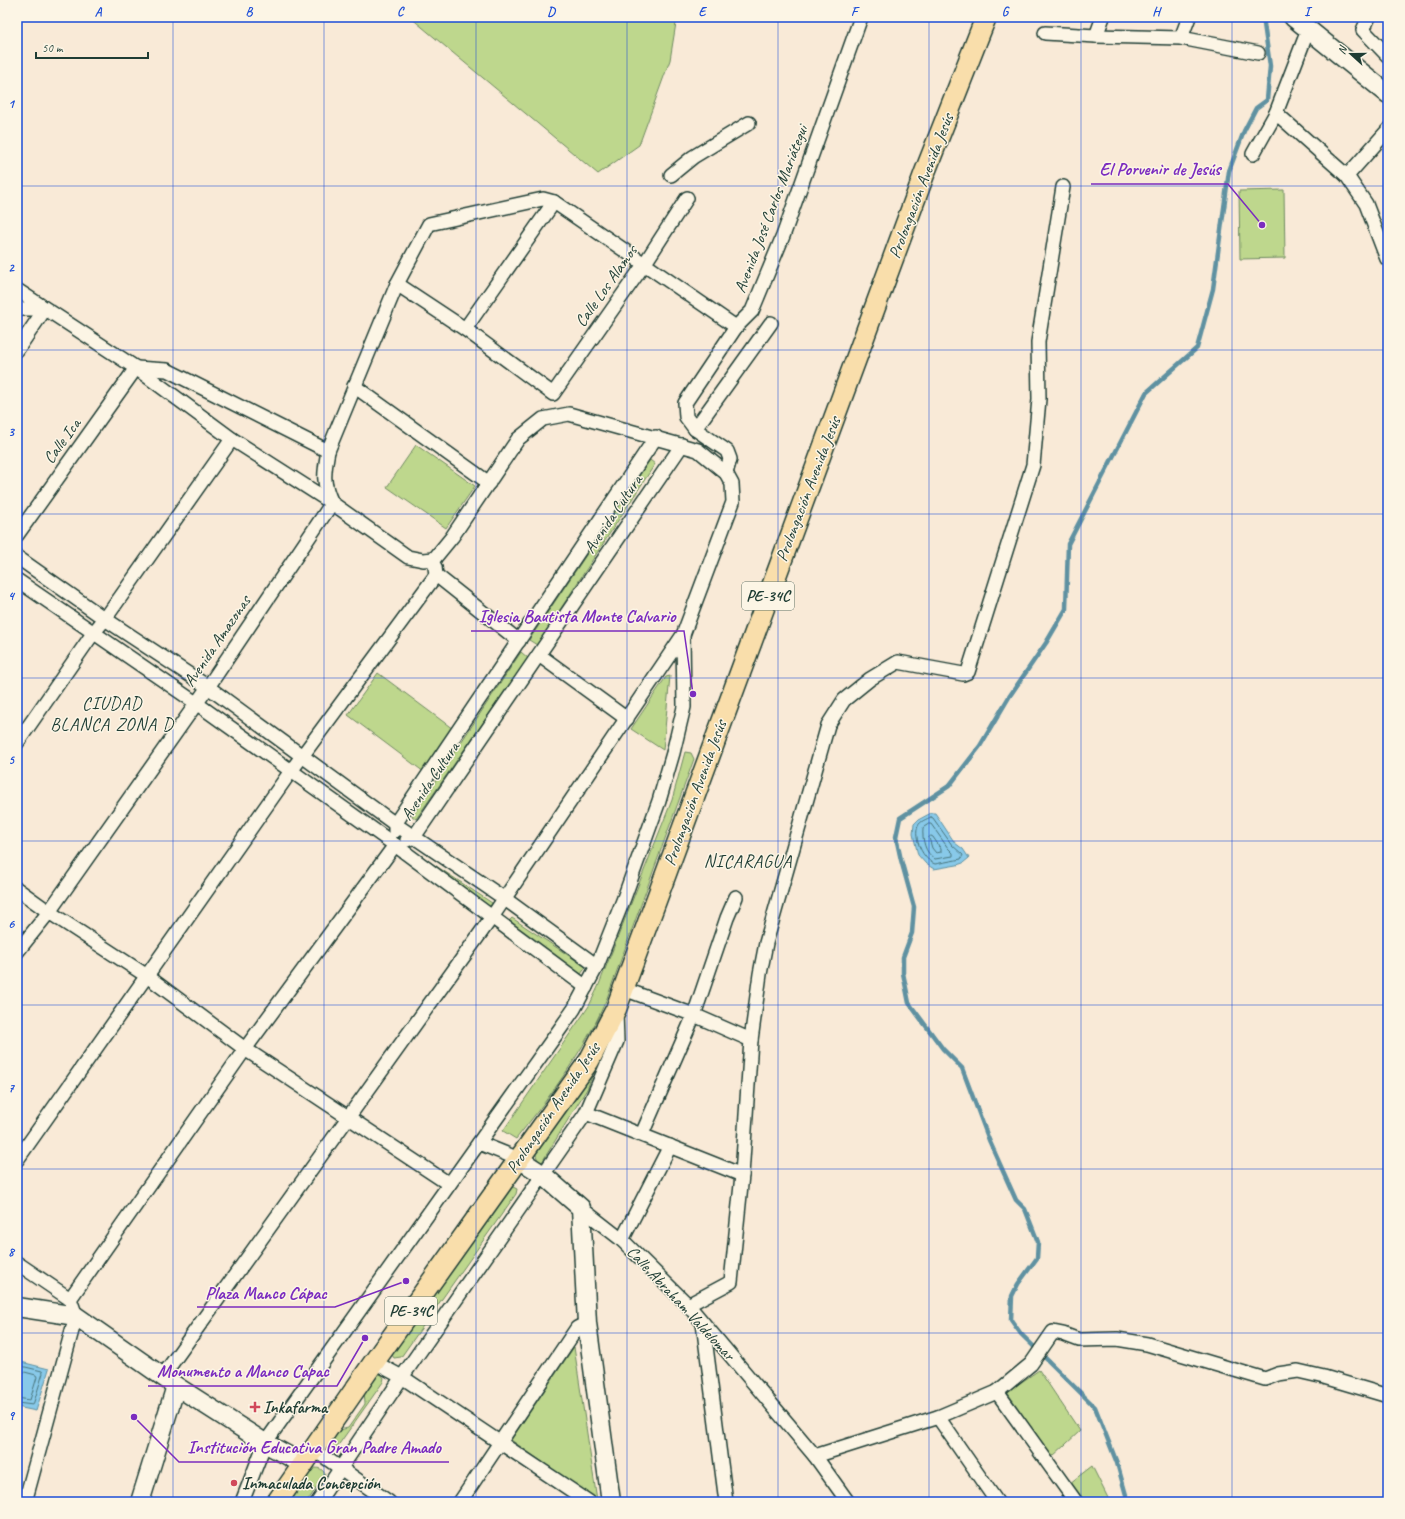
<svg xmlns="http://www.w3.org/2000/svg" width="1405" height="1519" viewBox="0 0 1405 1519" font-family="Caveat,sans-serif">
<style>
.green{fill:#bed78d;stroke:#6e8a60}
.water{fill:#88c9e9;stroke:#5e91a1}
.lines{fill:none;stroke-linecap:round;stroke-linejoin:round}
.shore{stroke:#49757c;stroke-width:1}
.stream{stroke:#5e91a1;stroke-width:4.5}
.street-casing{stroke:#1f3d34;stroke-width:16}
.secondary-casing{stroke:#1f3d34;stroke-width:21}
.primary-casing{stroke:#1f3d34;stroke-width:23}
.street{stroke:#fcf5e5;stroke-width:13}
.secondary{stroke:#fcf5e5;stroke-width:18}
.primary{stroke:#f9deab;stroke-width:20}
.grid{fill:none;stroke:#1d4ed8;stroke-width:1;stroke-opacity:0.55}
.poi-dot{fill:#d1495b;stroke:#fcf5e5;stroke-width:1.5}
.labels{text-anchor:middle;dominant-baseline:central;stroke-width:3;stroke-linejoin:round;paint-order:stroke}
.shield{fill:#fcf5e5;stroke:#617469;stroke-width:1}
.shield-label{font-size:16px;font-weight:bold;fill:#1f3d34}
.street-label{font-size:17px;fill:#1f3d34;stroke:#fcf5e5}
.poi-label{font-size:17px;font-weight:bold;fill:#1f3d34;stroke:#fcf5e5;text-anchor:start}
.neighbourhood-label{font-size:18px;letter-spacing:1px;fill:#1f3d34;stroke:#fcf5e5}
.leader{fill:none;stroke:#7b2cbf;stroke-width:1.5}
.callout-dot{fill:#7b2cbf;stroke:#fcf5e5;stroke-width:1.5}
.callout-label{font-size:18px;text-anchor:middle;font-weight:bold;fill:#7b2cbf;stroke:#fcf5e5;stroke-width:3;stroke-linejoin:round;paint-order:stroke}
.neatline{fill:none;stroke:#1d4ed8;stroke-width:1.5}
.grid-label{font-size:13px;text-anchor:middle;font-weight:bold;fill:#1d4ed8}
</style>
<rect width="100%" height="100%" fill="#f9ead7"/>
<filter id="ink" filterUnits="userSpaceOnUse"><feTurbulence type="fractalNoise" baseFrequency=".025" numOctaves="2"/><feDisplacementMap in="SourceGraphic" scale="8" xChannelSelector="R" yChannelSelector="G"/><feConvolveMatrix kernelMatrix="1 2 1 2 8 2 1 2 1" color-interpolation-filters="sRGB"/></filter>
<g filter="url(#ink)">
<g class="green">
<path d="M410 17H677L670 60 639 145 598 174Z"/>
<path d="M1284 190 1285 258 1240 259 1239 191Z"/>
<path d="M416 445 475 486 446 528 387 487Z"/>
<path d="M650 460 655 464 537 645 529 640Z"/>
<path d="M521 652 528 658 416 819 412 816Z"/>
<path d="M378 673 453 729 424 772 348 715Z"/>
<path d="M670 676 663 750 631 729 666 677Z"/>
<path d="M685 752 691 753 694 759 607 998C602 1009 597 1021 591 1031 570 1070 543 1105 516 1139L503 1131 589 1006 598 987 672 800Z"/>
<path d="M415 852 492 903 486 912Z"/>
<path d="M512 918 586 967 581 974 505 925Z"/>
<path d="M595 1069 587 1089 542 1162 538 1161 535 1152Z"/>
<path d="M513 1187 517 1189 516 1194 401 1357 394 1358 392 1355 393 1351 510 1188Z"/>
<path d="M574 1347 597 1500 511 1440Z"/>
<path d="M1039 1370 1080 1431 1052 1457 1007 1392Z"/>
<path d="M376 1374H381L384 1378 383 1382 337 1447 333 1449 329 1448V1443L335 1431 348 1428 365 1404 364 1389Z"/>
<path d="M1092 1466 1110 1502H1085L1070 1483Z"/>
<path d="M314 1468C320 1468 322 1469 325 1474L323 1478 307 1502H288L310 1470Z"/>
</g>
<g class="water">
<path d="M931 813H935L955 843 963 849 969 858 963 863 957 865 934 869 926 864 918 855 913 834 914 824 918 820Z"/>
<path d="M17 1361 49 1369 36 1411 17 1407Z"/>
</g>
<g class="lines">
<g class="shore">
<path d="M931 817 933 818 952 845 963 855 961 859 935 864C923 860 913 838 918 826 920 821 927 819 931 817Z"/>
<path d="M929 824H931L948 848 953 853V856L935 859C925 853 922 840 923 828Z"/>
<path d="M931 836 933 837 941 849V852L936 853 932 848 929 838Z"/>
<path d="M17 1365 42 1371 43 1373 33 1405 17 1403"/>
<path d="M17 1370 36 1375 37 1377 30 1400 17 1398"/>
</g>
<path class="stream" d="M1128 1502 1117 1463 1095 1407 1021 1334 1011 1320 1012 1296 1018 1284 1037 1258 1038 1242 1025 1209 1016 1200 989 1140 962 1068 943 1049 909 1003 903 973V957L912 933 914 907 901 860 896 837 900 818 949 786 980 746 1009 697 1046 643 1066 609 1068 544 1146 393 1197 348 1213 289 1229 171 1244 131 1256 108 1267 100 1270 66 1263 17"/>
<g class="street-casing">
<g id="street">
<path d="M1369 17 1363 30 1388 56"/>
<path d="M1045 33 1096 36 1181 38 1258 53"/>
<path d="M1096 36 1103 17"/>
<path d="M1181 38 1189 17"/>
<path d="M1276 113 1347 176 1366 204 1387 259"/>
<path d="M1253 154 1276 113 1308 30"/>
<path d="M671 175 693 157 749 123"/>
<path d="M1347 176 1388 130"/>
<path d="M397 284 465 329 553 394 645 263 687 198"/>
<path d="M17 290 136 368 232 439 332 503 408 557 423 560 434 559"/>
<path d="M17 309H45"/>
<path d="M465 329 554 202"/>
<path d="M17 350 45 309"/>
<path d="M354 386 489 483"/>
<path d="M695 429 771 323"/>
<path d="M328 451 397 284 429 224 543 199 554 202 736 327"/>
<path d="M726 473 730 459 727 451 695 429 686 417 685 403 736 327 752 311 783 236 861 17"/>
<path d="M17 535 136 368 167 370 328 451C324 473 322 482 332 503L208 687 49 912 17 952"/>
<path d="M17 557 105 619 208 687 395 824 505 899 597 966"/>
<path d="M435 567 436 575 519 641"/>
<path d="M17 580 196 703 395 845 586 987"/>
<path d="M539 655 627 719"/>
<path d="M17 743 94 632 105 619 232 439"/>
<path d="M395 831V824L656 437"/>
<path d="M407 840 414 837 682 445"/>
<path d="M17 889 49 912 147 976 245 1049 449 1184"/>
<path d="M624 989 694 1015 751 1040"/>
<path d="M586 1113 742 1175"/>
<path d="M642 1134 694 1015 727 918 736 897"/>
<path d="M479 1143 519 1159"/>
<path d="M17 1160 291 771 436 575"/>
<path d="M581 1208 622 1240 688 1305 815 1456 848 1502"/>
<path d="M622 1240 670 1146"/>
<path d="M17 1263 70 1299 76 1316 25 1502"/>
<path d="M70 1299 245 1049 395 845"/>
<path d="M688 1305 731 1282 742 1175 751 1040 760 974 766 943 775 911 828 725 844 700 870 679 898 662 963 674 968 672 1033 465 1039 399 1038 342 1063 187"/>
<path d="M703 1323 726 1502"/>
<path d="M374 1362 402 1377 589 1502"/>
<path d="M162 1377 492 917 683 635"/>
<path d="M997 1392 1076 1502"/>
<path d="M938 1417 997 1502"/>
<path d="M313 1449 389 1502"/>
<path d="M815 1456 938 1417 997 1392 1031 1364 1053 1332 1063 1334 1079 1340 1117 1339 1147 1344 1265 1379 1278 1374 1298 1371 1324 1377 1388 1396"/>
<path d="M242 1502 265 1443 560 1029 574 1009 597 966 624 898 659 801 673 753 684 707 683 635 733 502 732 484 726 473 698 450 569 414 543 419 518 439 452 537 434 559"/>
<path d="M318 1502 402 1377 586 1113 617 1041 616 1012"/>
<path d="M460 1502 577 1328 587 1323"/>
</g>
</g>
<g class="secondary-casing">
<g id="secondary">
<path d="M1293 17 1388 94"/>
<path d="M519 1159 542 1174 581 1208 587 1323 611 1502"/>
<path d="M17 1307 76 1316 176 1386 265 1443 303 1464"/>
<path d="M140 1502 176 1386"/>
</g>
</g>
<g class="primary-casing">
<path id="primary" d="M277 1502 374 1362 589 1061 616 1009 925 172 986 17"/>
</g>
<use href="#street" class="street"/>
<use href="#secondary" class="secondary"/>
<use href="#primary" class="primary"/>
</g>
</g>
<path class="grid" d="M173 17V1502M324 17V1502M476 17V1502M627 17V1502M778 17V1502M929 17V1502M1081 17V1502M1232 17V1502M17 186H1388M17 350H1388M17 514H1388M17 678H1388M17 841H1388M17 1005H1388M17 1169H1388M17 1333H1388"/>
<g class="poi-dot">
<path d="M253 1401h4v4h4v4h-4v4h-4v-4h-4v-4h4z"/>
<circle cx="234" cy="1483" r="4"/>
</g>
<g class="labels">
<g class="shield">
<rect x="742" y="582" width="52" height="28" rx="3"/>
<rect x="385" y="1297" width="52" height="28" rx="3"/>
</g>
<g class="shield-label">
<text x="768" y="596">PE-34C</text>
<text x="411" y="1311">PE-34C</text>
</g>
<g class="street-label">
<text transform="translate(921 186) rotate(-69)">Prolongación Avenida Jesús</text>
<text transform="translate(771 209) rotate(-69)">Avenida José Carlos Mariátegui</text>
<text transform="translate(606 286) rotate(-55)">Calle Los Alamos</text>
<text transform="translate(62 441) rotate(-54)">Calle Ica</text>
<text transform="translate(808 489) rotate(-69)">Prolongación Avenida Jesús</text>
<text transform="translate(613 514) rotate(-56)">Avenida Cultura</text>
<text transform="translate(217 641) rotate(-56)">Avenida Amazonas</text>
<text transform="translate(430 781) rotate(-56)">Avenida Cultura</text>
<text transform="translate(695 793) rotate(-70)">Prolongación Avenida Jesús</text>
<text transform="translate(553 1108) rotate(-56)">Prolongación Avenida Jesús</text>
<text transform="translate(681 1303) rotate(47)">Calle Abraham Valdelomar</text>
</g>
<g class="poi-label">
<text x="263" y="1407">Inkafarma</text>
<text x="242" y="1483">Inmaculada Concepción</text>
</g>
<g class="neighbourhood-label">
<text x="112" y="703">CIUDAD<tspan x="112" dy="21">BLANCA ZONA D</tspan></text>
<text x="748" y="861">NICARAGUA</text>
</g>
</g>
<path class="leader" d="M1262 225L1228 184H1091M693 694L684 631H471M406 1281L335 1307H197M365 1338L337 1386H148M134 1417L179 1462H449"/>
<g class="callout-dot">
<circle cx="1262" cy="225" r="4"/>
<circle cx="693" cy="694" r="4"/>
<circle cx="406" cy="1281" r="4"/>
<circle cx="365" cy="1338" r="4"/>
<circle cx="134" cy="1417" r="4"/>
</g>
<g class="callout-label">
<text x="1160" y="175">El Porvenir de Jesús</text>
<text x="577" y="622">Iglesia Bautista Monte Calvario</text>
<text x="266" y="1299">Plaza Manco Cápac</text>
<text x="243" y="1377">Monumento a Manco Capac</text>
<text x="314" y="1453">Institución Educativa Gran Padre Amado</text>
</g>
<rect width="1405" height="1519" fill="none" stroke="#fcf5e5" stroke-width="44"/>
<g transform="translate(1351 54) rotate(291)" stroke="#fcf5e5" stroke-width="3" paint-order="stroke">
<path d="M0-3L7 15L0 10L-7 15Z" fill="#1f3d34"/>
<text y="-6" font-size="11" font-weight="bold" text-anchor="middle" fill="#1f3d34">N</text>
</g>
<path d="M36 52v6h112v-6" fill="none" stroke="#1f3d34" stroke-width="2"/>
<text x="42" y="52" font-size="12" fill="#1f3d34" stroke="#fcf5e5" stroke-width="3" paint-order="stroke">50 m</text>
<rect x="22" y="22" width="1361" height="1475" class="neatline"/>
<g class="grid-label">
<text x="98" y="16">A</text>
<text x="249" y="16">B</text>
<text x="400" y="16">C</text>
<text x="551" y="16">D</text>
<text x="702" y="16">E</text>
<text x="854" y="16">F</text>
<text x="1005" y="16">G</text>
<text x="1156" y="16">H</text>
<text x="1307" y="16">I</text>
<text x="11" y="108">1</text>
<text x="11" y="272">2</text>
<text x="11" y="436">3</text>
<text x="11" y="600">4</text>
<text x="11" y="764">5</text>
<text x="11" y="928">6</text>
<text x="11" y="1092">7</text>
<text x="11" y="1256">8</text>
<text x="11" y="1420">9</text>
</g>
</svg>
